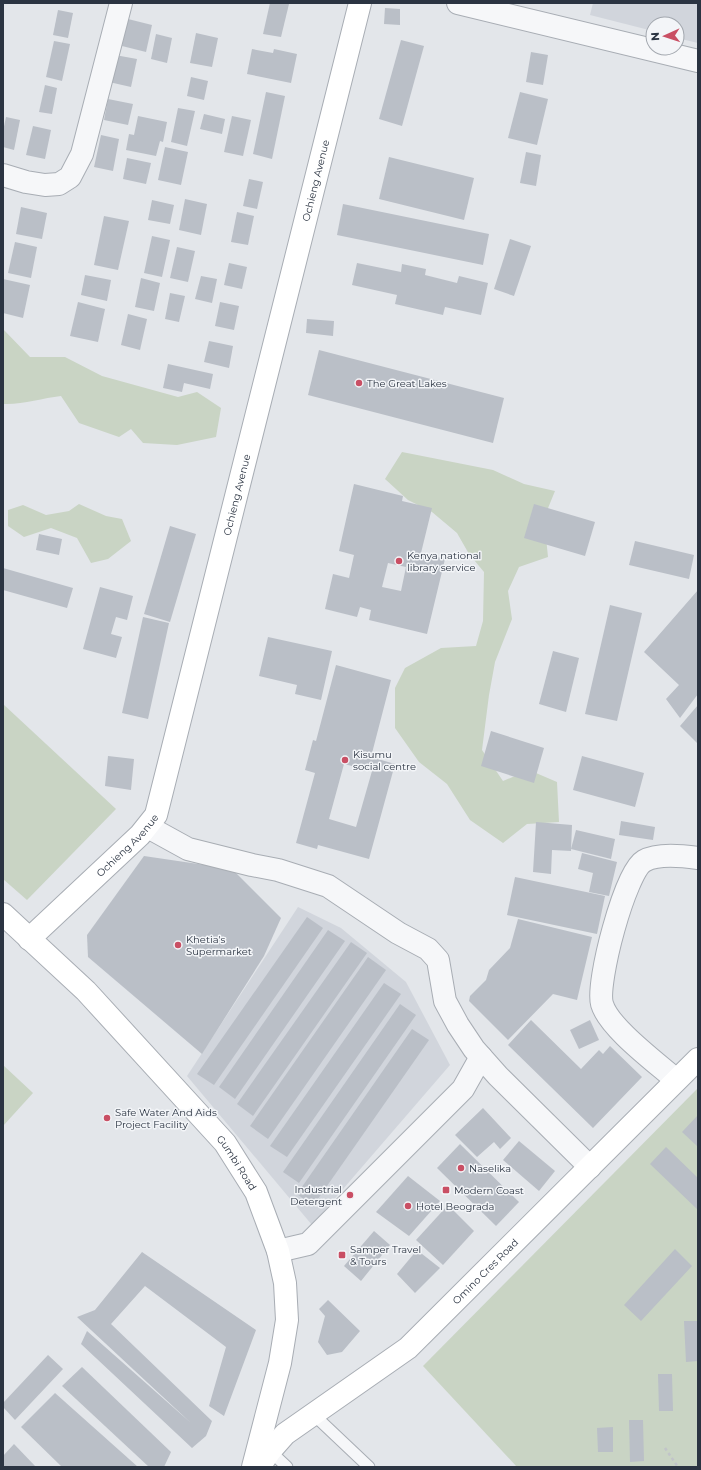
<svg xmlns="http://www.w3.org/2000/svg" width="701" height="1470" viewBox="0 0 701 1470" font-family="Montserrat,sans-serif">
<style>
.built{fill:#d1d5dc}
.green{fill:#c9d4c4}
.building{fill:#babfc7;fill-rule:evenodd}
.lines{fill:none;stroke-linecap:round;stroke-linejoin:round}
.lane-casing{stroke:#a8adb4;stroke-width:13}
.street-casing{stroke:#a8adb4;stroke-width:24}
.secondary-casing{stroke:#a8adb4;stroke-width:24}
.path{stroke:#c1c4c9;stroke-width:2.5;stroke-dasharray:3 3;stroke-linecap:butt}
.lane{stroke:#f6f7f9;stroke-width:11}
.street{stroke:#f6f7f9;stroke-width:22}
.secondary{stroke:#fff;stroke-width:22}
.poi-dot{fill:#c94f64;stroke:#f3f5f8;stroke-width:1.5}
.labels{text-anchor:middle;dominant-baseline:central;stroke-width:3;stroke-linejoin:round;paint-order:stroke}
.street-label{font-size:10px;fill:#2b3442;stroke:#f3f5f8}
.poi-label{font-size:10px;fill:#2b3442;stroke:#f3f5f8;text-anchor:start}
</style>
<rect width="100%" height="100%" fill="#e3e6ea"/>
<g class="built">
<path d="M593 3H698V43L677 38V24H653V31L590 15Z"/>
<path d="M298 907 341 928 406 982 450 1065 312 1225 187 1076Z"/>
</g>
<g class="green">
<path d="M3 329 30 357H65L102 376 178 397 197 392 221 408 216 437 177 445 143 443 131 429 119 437 79 423 61 396C42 398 22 405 3 404Z"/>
<path d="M402 452 493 470 524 484 555 491 544 518 548 557 519 567 508 591 512 619 495 662 489 695 482 750 503 781 529 770 557 782 559 822 527 824 503 843 470 820 447 784 419 762 395 728V688L405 668 441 648 476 646 483 621 484 572 469 554 457 533 432 512 408 500 385 479Z"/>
<path d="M79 504 106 516 122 519 131 541 108 559 91 563 77 538 51 528 24 537 8 526V510L23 505 46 515 69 511Z"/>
<path d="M3 704 116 809 27 900 3 879Z"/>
<path d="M3 1065 33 1093 3 1126Z"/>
<path d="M698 1088V1467H517L423 1366Z"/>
</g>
<g class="building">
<path d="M270 3 289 4 281 37 263 34Z"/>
<path d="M385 8 400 9V25L384 24Z"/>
<path d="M58 10 73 13 68 38 53 35Z"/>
<path d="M128 19 152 25 146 52 122 46Z"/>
<path d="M196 33 218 38 212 67 190 63Z"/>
<path d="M156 34 172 38 167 63 151 59Z"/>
<path d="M401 40 424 46 402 126 379 119Z"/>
<path d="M54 41 70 44 62 81 46 77Z"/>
<path d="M252 49 273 53 274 49 297 54 291 83 247 74Z"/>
<path d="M531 52 548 55 543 85 526 82Z"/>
<path d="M115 55 137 59 131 87 109 82Z"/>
<path d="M191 77 208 81 204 100 187 96Z"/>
<path d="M45 85 57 88 52 114 39 112Z"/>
<path d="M266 92 285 96 272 159 253 154Z"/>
<path d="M520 92 548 99 537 145 508 138Z"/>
<path d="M108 99 133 104 128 125 104 120Z"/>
<path d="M178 108 195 111 187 146 171 142Z"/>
<path d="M204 114 225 119 222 134 200 129Z"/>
<path d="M138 116 167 122 163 142 160 141 156 156 126 150 129 134 134 135Z"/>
<path d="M232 116 251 120 243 156 224 152Z"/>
<path d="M6 117 20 120 14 150 3 147V131Z"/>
<path d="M33 126 51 130 45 159 26 155Z"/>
<path d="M101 135 119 139 113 171 94 167Z"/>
<path d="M165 147 188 152 181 185 158 180Z"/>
<path d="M526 152 541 155 536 186 520 183Z"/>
<path d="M389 157 474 178 464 220 379 199Z"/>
<path d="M127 158 151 163 146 184 123 179Z"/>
<path d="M249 179 263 182 257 209 243 206Z"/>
<path d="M185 199 207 204 201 235 179 230Z"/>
<path d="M152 200 174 205 170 224 148 220Z"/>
<path d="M343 204 489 234 483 265 337 235Z"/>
<path d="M21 207 47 213 42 239 16 234Z"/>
<path d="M237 212 254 216 248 245 231 242Z"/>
<path d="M104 216 129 221 118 270 94 265Z"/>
<path d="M152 236 170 240 162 277 144 273Z"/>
<path d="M510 239 531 246 514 296 494 289Z"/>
<path d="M15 242 37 247 31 278 8 273Z"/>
<path d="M177 247 195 251 188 282 170 278Z"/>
<path d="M229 263 247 267 242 289 224 285Z"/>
<path d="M357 263 401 272 402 264 426 269 425 275 457 283 459 276 488 283 481 315 445 307 443 315 395 304 397 295 352 285Z"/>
<path d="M85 275 111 280 107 301 81 295Z"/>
<path d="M201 276 217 279 212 303 195 299Z"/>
<path d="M141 278 160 283 154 311 135 307Z"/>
<path d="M3 279 30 285 23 318 3 313Z"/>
<path d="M170 293 185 296 179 322 165 319Z"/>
<path d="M78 302 105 309 98 342 70 336Z"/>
<path d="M220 302 239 306 234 330 215 326Z"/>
<path d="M128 314 147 319 140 350 121 345Z"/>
<path d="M307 319 334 321 333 336 306 333Z"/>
<path d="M209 341 233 346 229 368 204 362Z"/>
<path d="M319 350 504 398 493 443 308 395Z"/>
<path d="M168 364 213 374 210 389 184 383 182 392 163 388Z"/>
<path d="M354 484 403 496 402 501 432 508 421 553 445 559 427 634 369 620 371 610 360 607 357 617 325 609 333 574 349 578 354 555 339 551ZM388 563 406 567 401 591 382 587Z"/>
<path d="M534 504 595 522 585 556 524 538Z"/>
<path d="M170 526 196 534 170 622 144 614Z"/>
<path d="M39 534 62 539 59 555 36 550Z"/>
<path d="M635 541 694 555 689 579 629 565Z"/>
<path d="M3 568 73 588 67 608 3 590Z"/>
<path d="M100 587 133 596 127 620 116 617 111 634 122 637 116 658 83 649Z"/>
<path d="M698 590V694L680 718 666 699 679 685 644 652Z"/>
<path d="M610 605 642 613 617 721 585 714Z"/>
<path d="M143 617 169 623 148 719 122 713Z"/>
<path d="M268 637 332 651 321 700 295 694 297 685 259 676Z"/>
<path d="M553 651 579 658 566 712 539 704Z"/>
<path d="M336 665 391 680 371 757 395 764 369 859 318 845 317 849 296 843 315 773 305 770 313 740 316 741ZM344 764 372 771 356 827 329 819Z"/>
<path d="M698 705V744L680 726Z"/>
<path d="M491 731 544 748 534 783 481 766Z"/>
<path d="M108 756 134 759 131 790 105 786Z"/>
<path d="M582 756 644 773 635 807 573 790Z"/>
<path d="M621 821 655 827 653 840 619 835Z"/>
<path d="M536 822 572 825 571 851 552 850 551 874 533 872Z"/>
<path d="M576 830 615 839 611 859 571 849Z"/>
<path d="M582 853 617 862 609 896 589 892 593 873 578 869Z"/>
<path d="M144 856 232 869 281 918 264 956 202 1054 88 957 87 935Z"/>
<path d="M515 877 605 896 597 934 507 915Z"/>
<path d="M307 917 323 928 214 1085 197 1074Z"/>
<path d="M518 919 592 937 577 1000 553 994 508 1040 469 1001 470 996 486 980 489 970 510 948Z"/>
<path d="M328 930 345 941 235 1099 219 1087Z"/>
<path d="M351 942 367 953 253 1116 237 1104Z"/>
<path d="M368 957 386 970 268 1139 250 1126Z"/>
<path d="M384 983 401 994 287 1157 270 1146Z"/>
<path d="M400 1004 416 1015 299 1183 283 1172Z"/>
<path d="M531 1020 581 1069 599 1050 603 1054 610 1046 642 1077 593 1128 508 1045Z"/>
<path d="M590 1020 599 1040 579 1049 570 1030Z"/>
<path d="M412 1029 429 1040 313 1206 297 1194Z"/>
<path d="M483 1108 511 1138 500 1149 494 1142 477 1157 455 1135Z"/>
<path d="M698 1115V1145L697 1146 682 1132Z"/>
<path d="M519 1141 555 1171 539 1191 503 1160Z"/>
<path d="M460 1144 519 1202 496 1226 437 1168Z"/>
<path d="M666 1147 698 1178V1210L650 1164Z"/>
<path d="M408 1176 440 1201 409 1236 376 1212Z"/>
<path d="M448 1205 474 1231 443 1265 416 1240Z"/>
<path d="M374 1231 390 1245 361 1281 344 1266Z"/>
<path d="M675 1249 692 1266 641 1321 624 1305Z"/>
<path d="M417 1250 440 1268 415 1293 397 1274Z"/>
<path d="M142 1252 256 1330 224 1416 209 1406 226 1347 145 1286 111 1324 212 1421 206 1436 192 1448 81 1344 87 1331 191 1423 77 1317 95 1310Z"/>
<path d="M328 1300 360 1331 342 1352 327 1355 318 1342 325 1316 319 1309Z"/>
<path d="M684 1321H698V1361L686 1362Z"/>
<path d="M48 1355 63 1369 15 1420 3 1407V1403Z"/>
<path d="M82 1367 171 1452 164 1467H149L62 1386Z"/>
<path d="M658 1374H672L673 1411H659Z"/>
<path d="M55 1393 138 1467H62L21 1427Z"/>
<path d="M629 1420H643L644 1461 630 1462Z"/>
<path d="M613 1427V1452H598L597 1428Z"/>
<path d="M14 1444 36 1467H3V1456Z"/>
</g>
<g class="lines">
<g class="lane-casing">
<g id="lane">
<path d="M313 1414 369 1467"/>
<path d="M270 1451 287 1467"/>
</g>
</g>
<g class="street-casing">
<g id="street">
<path d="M458 3 698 61"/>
<path d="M3 175 26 182 45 185 59 184 70 177 82 154 121 3"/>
<path d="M148 827 188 849 252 865 278 870 328 886 398 933 428 949 438 960 445 1001 458 1025 474 1049 498 1076 590 1167"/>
<path d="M676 1080C657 1063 609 1028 602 1004 596 983 625 872 644 861 658 853 683 856 698 858"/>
<path d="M278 1251 308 1244 463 1089 481 1057"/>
</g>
</g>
<g class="secondary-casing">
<g id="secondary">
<path id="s1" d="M3 914 86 991 225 1143 256 1192 278 1251 285 1283 287 1320 280 1363 253 1467"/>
<path id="s2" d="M29 939 140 835 156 815 360 3"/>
<path id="s3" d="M259 1467 270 1451 285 1434 408 1348 698 1059"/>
</g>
</g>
<path class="path" d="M665 1448 678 1467"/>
<use href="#lane" class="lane"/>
<use href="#street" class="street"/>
<use href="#secondary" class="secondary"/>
</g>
<g class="poi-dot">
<circle cx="359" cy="383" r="4"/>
<circle cx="399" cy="561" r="4"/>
<circle cx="345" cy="760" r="4"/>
<circle cx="178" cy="945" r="4"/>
<circle cx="107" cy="1118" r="4"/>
<circle cx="461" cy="1168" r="4"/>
<rect x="442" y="1186" width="8" height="8" rx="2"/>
<circle cx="350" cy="1195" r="4"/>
<circle cx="408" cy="1206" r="4"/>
<rect x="338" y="1251" width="8" height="8" rx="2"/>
</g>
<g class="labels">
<g class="street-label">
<text stroke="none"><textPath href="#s2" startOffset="832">Ochieng Avenue</textPath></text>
<text stroke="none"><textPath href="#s2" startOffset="508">Ochieng Avenue</textPath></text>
<text stroke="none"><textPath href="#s2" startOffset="136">Ochieng Avenue</textPath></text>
<text stroke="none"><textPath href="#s1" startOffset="342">Gumbi Road</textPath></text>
<text stroke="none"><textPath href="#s3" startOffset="301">Omino Cres Road</textPath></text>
</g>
<g class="poi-label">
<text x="367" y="383">The Great Lakes</text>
<text x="407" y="555">Kenya national<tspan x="407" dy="12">library service</tspan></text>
<text x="353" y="754">Kisumu<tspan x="353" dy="12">social centre</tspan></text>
<text x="186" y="939">Khetia's<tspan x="186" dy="12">Supermarket</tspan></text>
<text x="115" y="1112">Safe Water And Aids<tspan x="115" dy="12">Project Facility</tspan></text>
<text x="469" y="1168">Naselika</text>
<text x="342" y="1189" text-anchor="end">Industrial<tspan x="342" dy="12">Detergent</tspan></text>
<text x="454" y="1190">Modern Coast</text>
<text x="416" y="1206">Hotel Beograda</text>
<text x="350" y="1249">Samper Travel<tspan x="350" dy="12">&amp; Tours</tspan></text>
</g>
</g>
<rect width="701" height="1470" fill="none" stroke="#2b3442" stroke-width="8"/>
<g transform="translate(665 36) rotate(267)"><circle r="19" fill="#f3f5f8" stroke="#a3a8af"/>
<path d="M0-3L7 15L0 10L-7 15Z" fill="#c94f64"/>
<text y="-6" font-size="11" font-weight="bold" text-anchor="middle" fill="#2b3442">N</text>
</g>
</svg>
